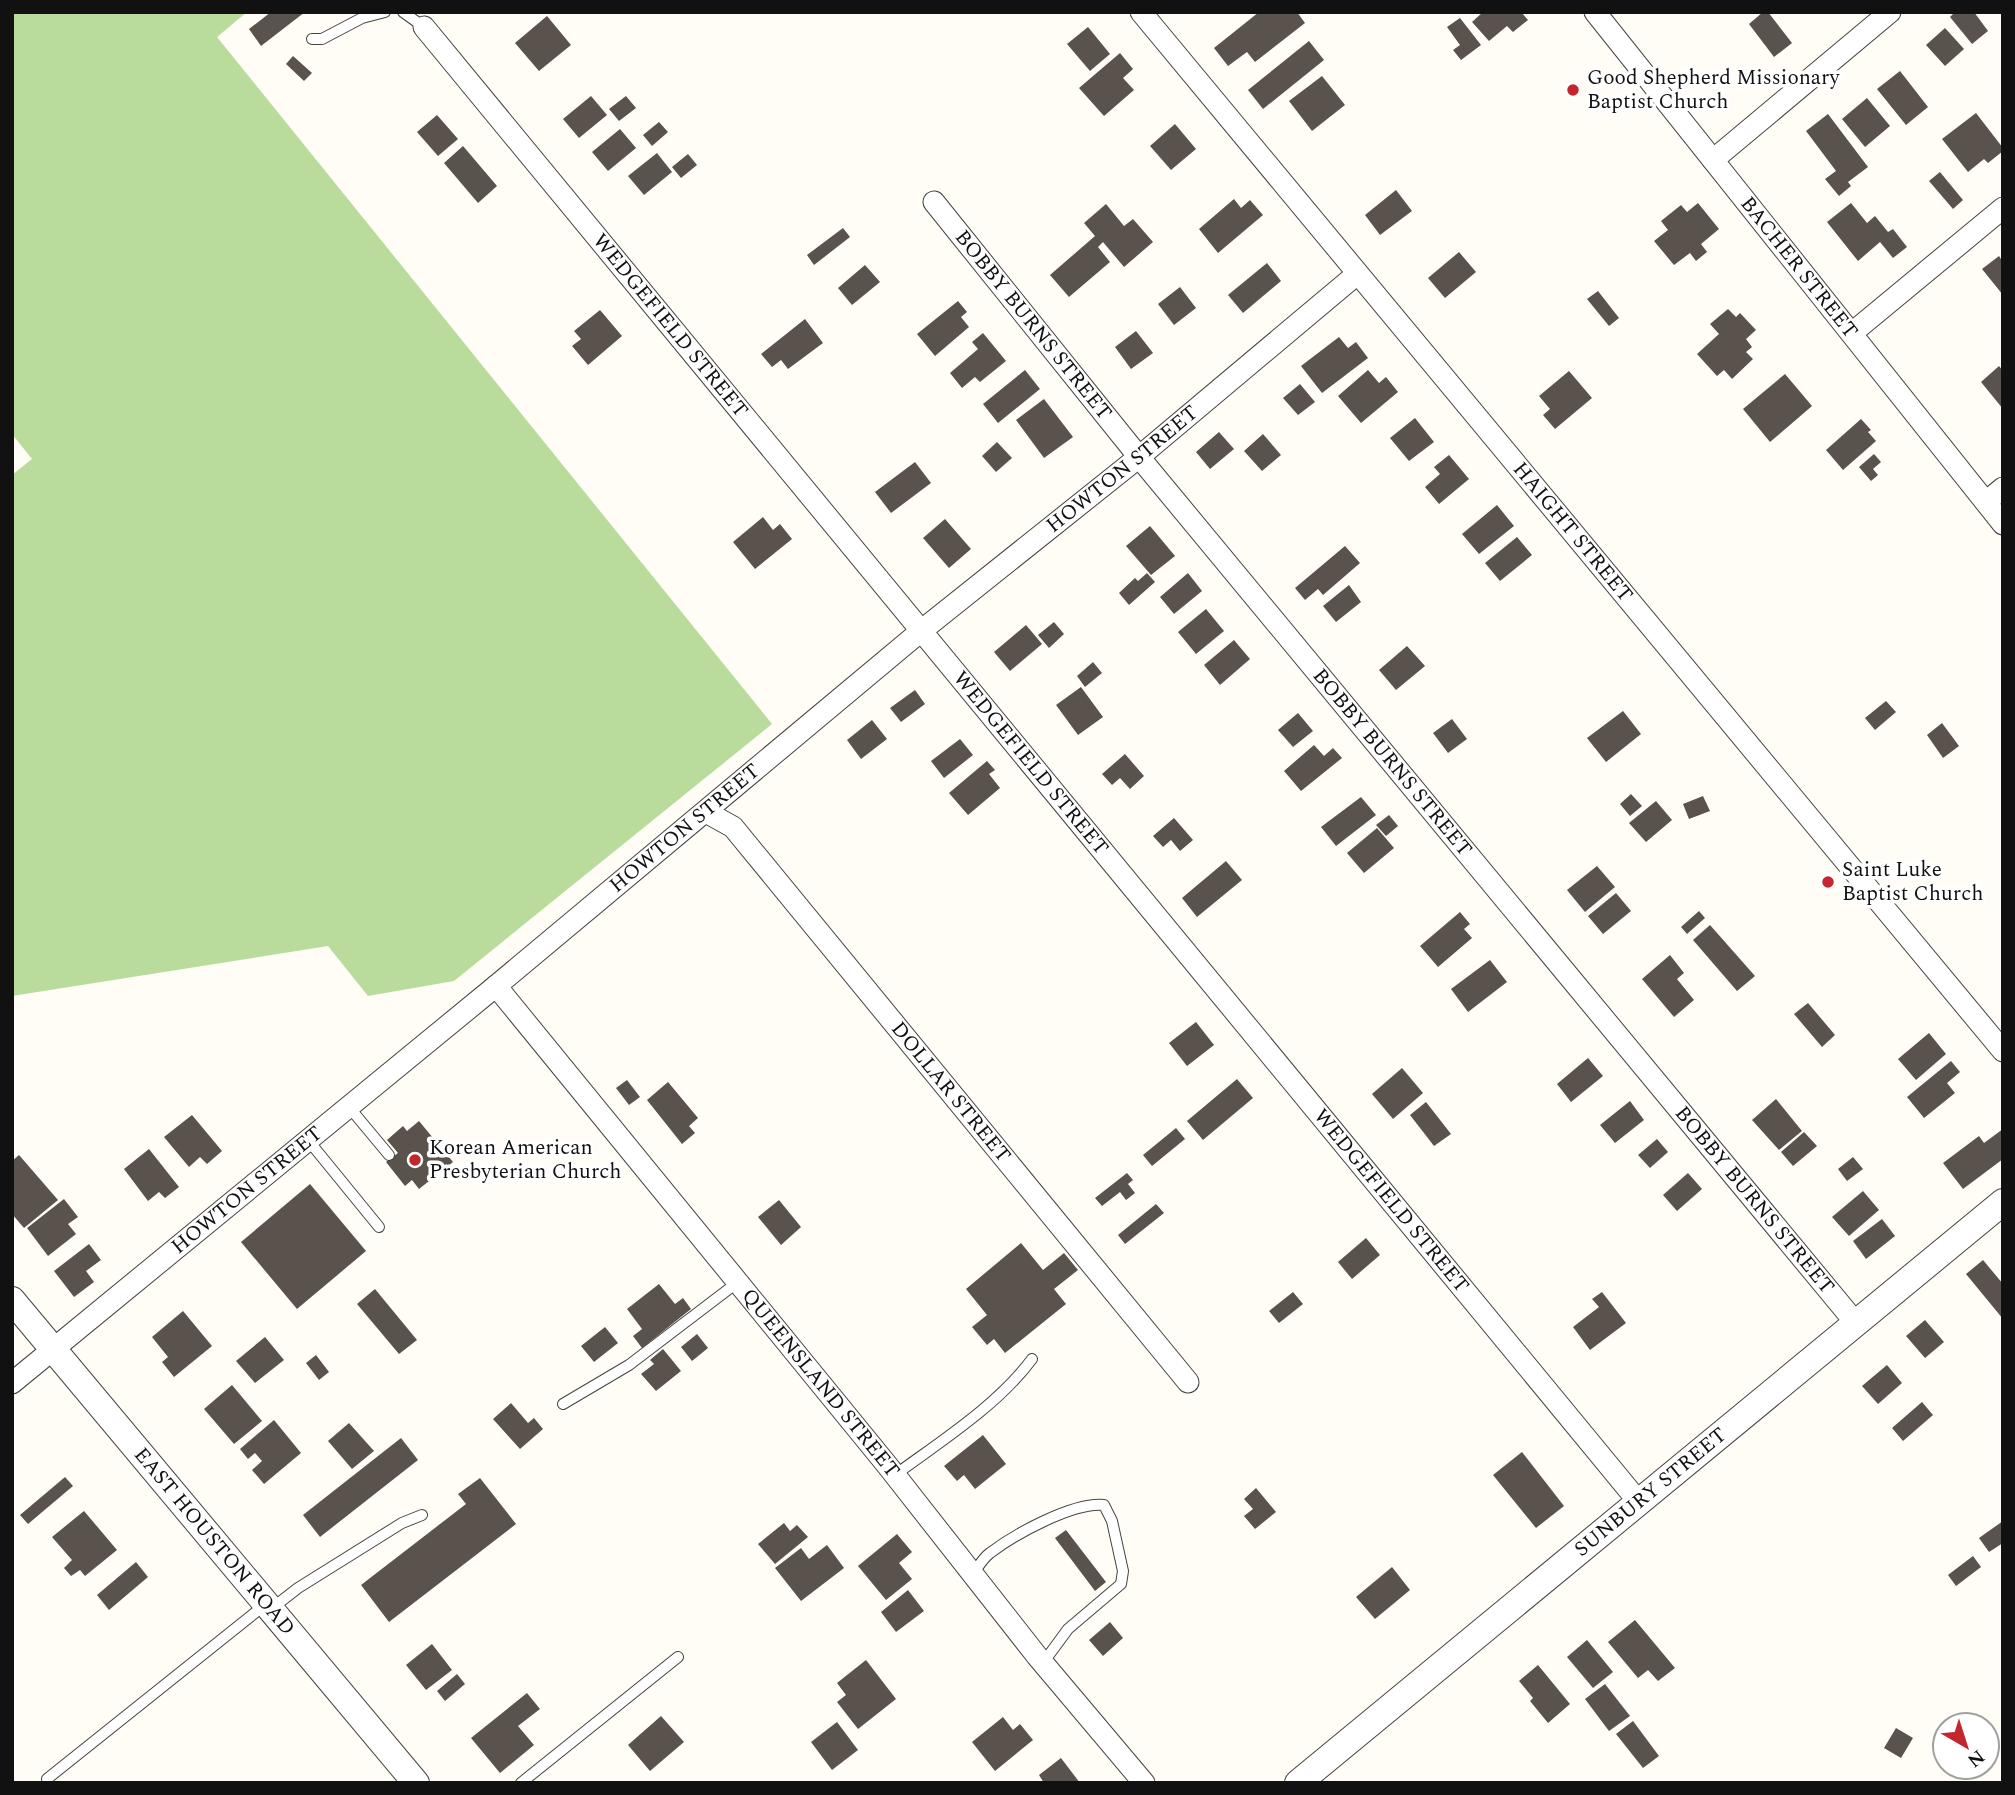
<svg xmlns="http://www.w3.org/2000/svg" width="2015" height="1795" viewBox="0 0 2015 1795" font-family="Spectral,serif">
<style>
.forest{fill:#b9dc9c}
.building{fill:#5a524d}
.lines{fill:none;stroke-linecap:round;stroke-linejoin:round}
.service-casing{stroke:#444;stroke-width:12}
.minor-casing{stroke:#444;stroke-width:23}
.tertiary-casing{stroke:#444;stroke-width:28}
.service{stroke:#fff;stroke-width:10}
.minor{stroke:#fff;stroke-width:21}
.tertiary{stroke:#fff;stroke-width:26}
.poi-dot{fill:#c4262e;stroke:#fff;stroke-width:2.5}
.labels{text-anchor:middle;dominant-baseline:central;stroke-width:7;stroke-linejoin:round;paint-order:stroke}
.poi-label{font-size:21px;fill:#111;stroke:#fff;text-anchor:start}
.street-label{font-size:21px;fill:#111;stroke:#fff}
</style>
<rect width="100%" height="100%" fill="#fffdf5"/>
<path class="forest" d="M12 12H247L217 37 772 724 454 981 368 996 328 946 12 996V475L32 459 12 434Z"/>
<g class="building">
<path d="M271 12H305L261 46 249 29Z"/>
<path d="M1259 12H1297L1305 23 1255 62 1247 52 1228 66 1214 48Z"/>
<path d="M1483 12H1521L1528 20 1513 32 1507 26 1489 41 1472 22Z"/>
<path d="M1763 12H1768L1792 43 1774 57 1749 24Z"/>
<path d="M1955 12H1974L1988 31 1972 44 1950 17Z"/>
<path d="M547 16 571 45 539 71 515 43Z"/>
<path d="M1460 18 1481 45 1461 60 1453 50 1460 45 1447 27Z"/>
<path d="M1088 27 1110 54 1090 71 1067 44Z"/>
<path d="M1945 28 1964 49 1945 66 1926 45Z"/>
<path d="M1309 41 1324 60 1263 109 1248 90Z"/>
<path d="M1120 53 1133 69 1123 78 1134 90 1104 116 1079 88Z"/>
<path d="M293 56 312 73 304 81 286 64Z"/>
<path d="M1900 71 1928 107 1906 125 1877 89Z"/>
<path d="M1322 76 1345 105 1312 131 1289 101Z"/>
<path d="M591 96 607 115 579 138 563 119Z"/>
<path d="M626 96 636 108 619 121 609 109Z"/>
<path d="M1867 98 1890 126 1865 147 1842 119Z"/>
<path d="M1976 113 2003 148V151L1988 163 1984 159 1968 172 1942 139Z"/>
<path d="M1828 114 1868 167 1848 182 1851 186 1839 196 1825 179 1836 171 1806 131Z"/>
<path d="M437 115 458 139 438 156 417 132Z"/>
<path d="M659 122 668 132 652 146 643 135Z"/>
<path d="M1175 124 1196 149 1171 170 1150 146Z"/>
<path d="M620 129 636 148 608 171 592 152Z"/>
<path d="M463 146 497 186 478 203 444 163Z"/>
<path d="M657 153 672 172 644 195 628 176Z"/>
<path d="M688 154 697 165 681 178 672 167Z"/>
<path d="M1940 172 1963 200 1953 209 1929 181Z"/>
<path d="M1396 190 1412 211 1380 235 1365 215Z"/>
<path d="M1234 199 1241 208 1250 200 1263 215 1218 253 1199 229Z"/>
<path d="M1698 203 1719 229 1701 244 1707 252 1696 261 1690 253 1674 265 1654 241 1668 230 1661 221 1681 205 1687 212Z"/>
<path d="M1851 203 1867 223 1875 216 1888 232 1893 229 1907 247 1893 258 1880 242 1858 261 1827 222Z"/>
<path d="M1106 204 1124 226 1133 219 1153 242 1124 267 1103 242 1098 247 1110 262 1069 297 1050 275 1095 236 1084 223Z"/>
<path d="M843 228 850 237 814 265 807 255Z"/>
<path d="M1459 252 1476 272 1445 298 1428 278Z"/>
<path d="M1999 256 2003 262V295L1982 269Z"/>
<path d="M1267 263 1281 281 1243 313 1228 295Z"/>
<path d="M865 265 880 282 852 305 838 288Z"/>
<path d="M1180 287 1196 308 1174 325 1158 304Z"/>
<path d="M1598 291 1619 318 1609 326 1587 299Z"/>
<path d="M958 301 967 312 961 317 969 327 935 356 917 334Z"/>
<path d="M1728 309 1736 317 1740 313 1756 330 1746 339 1752 347 1746 352 1753 359 1732 379 1724 370 1717 376 1697 354 1719 334 1710 324Z"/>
<path d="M600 310 622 336 588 365 572 346 581 339 574 331Z"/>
<path d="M805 319 823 343 788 369 781 360 772 367 761 354Z"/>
<path d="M1136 331 1153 353 1131 369 1115 347Z"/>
<path d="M983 333 1006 361 980 382 975 377 962 388 950 373 978 349 972 342Z"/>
<path d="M1339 337 1348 348 1356 342 1368 358 1322 393 1301 366Z"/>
<path d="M1999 366 2003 371V409L1981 382Z"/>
<path d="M1025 370 1040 389 998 423 983 404Z"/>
<path d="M1368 370 1379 383 1386 377 1398 392 1361 423 1338 396Z"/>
<path d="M1569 371 1592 398 1555 429 1543 415 1550 409 1539 396Z"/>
<path d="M1785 374 1812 406 1770 442 1743 409Z"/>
<path d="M1300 384 1315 402 1298 415 1283 398Z"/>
<path d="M1044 399 1073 437 1044 458 1016 420Z"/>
<path d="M1415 418 1434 442 1409 461 1390 438Z"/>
<path d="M1861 419 1871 430 1868 432 1876 441 1843 470 1826 450Z"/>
<path d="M1219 432 1234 449 1210 469 1196 452Z"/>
<path d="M1263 434 1281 455 1262 471 1244 451Z"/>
<path d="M997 442 1012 458 996 472 982 456Z"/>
<path d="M1874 454 1881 462 1873 469 1878 475 1871 481 1859 467Z"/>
<path d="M1449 455 1469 479 1439 504 1425 487 1440 474 1434 467Z"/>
<path d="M915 462 931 483 891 513 875 492Z"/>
<path d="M1497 505 1514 526 1479 554 1462 534Z"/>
<path d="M763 517 773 530 780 524 792 539 755 569 733 542Z"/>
<path d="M945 519 971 549 949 568 923 538Z"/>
<path d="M1150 526 1175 556 1151 575 1126 546Z"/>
<path d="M1517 537 1532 555 1500 581 1485 563Z"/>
<path d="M1345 546 1360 563 1323 595 1318 589 1305 600 1295 588Z"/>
<path d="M1147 573 1155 582 1129 605 1119 593 1135 578 1138 581Z"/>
<path d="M1188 573 1202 591 1174 614 1160 597Z"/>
<path d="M1349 585 1361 602 1336 622 1323 606Z"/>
<path d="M1206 609 1224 631 1196 654 1178 632Z"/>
<path d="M1054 622 1064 634 1049 648 1038 635Z"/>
<path d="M1026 625 1042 644 1010 671 994 652Z"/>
<path d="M1234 640 1250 659 1220 685 1204 665Z"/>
<path d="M1407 646 1425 666 1396 690 1379 670Z"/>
<path d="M1093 662 1102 673 1085 687 1077 676Z"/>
<path d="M1081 687 1103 717 1078 735 1056 705Z"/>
<path d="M915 690 925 704 901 722 890 708Z"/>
<path d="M1886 701 1896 712 1875 730 1865 718Z"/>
<path d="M1623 711 1641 734 1606 762 1587 738Z"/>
<path d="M1298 713 1313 731 1293 747 1278 730Z"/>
<path d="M1452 719 1467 739 1448 753 1433 733Z"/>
<path d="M872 720 887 739 861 759 847 740Z"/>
<path d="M1942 723 1959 746 1943 758 1927 735Z"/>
<path d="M960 739 973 755 944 778 931 761Z"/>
<path d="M1314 745 1324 756 1333 748 1342 758 1301 791 1284 771Z"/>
<path d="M1125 754 1144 776 1130 789 1120 778 1112 785 1102 774Z"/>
<path d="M987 761 995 770 989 774 1000 788 968 815 949 793Z"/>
<path d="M1631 794 1642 806 1630 816 1620 804Z"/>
<path d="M1703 796 1710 811 1689 819 1683 804Z"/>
<path d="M1361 797 1376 815 1336 846 1321 827Z"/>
<path d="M1656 801 1672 820 1646 842 1629 823Z"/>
<path d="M1389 815 1398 826 1386 836 1376 825Z"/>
<path d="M1174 818 1193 840 1180 851 1171 840 1163 847 1153 836Z"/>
<path d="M1377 828 1394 848 1364 873 1347 853Z"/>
<path d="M1226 861 1242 880 1197 917 1182 898Z"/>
<path d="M1597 866 1615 887 1585 912 1567 890Z"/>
<path d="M1616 893 1631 911 1603 934 1588 916Z"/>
<path d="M1699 911 1705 918 1687 934 1681 927Z"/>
<path d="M1460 912 1470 924 1464 929 1472 938 1438 967 1420 946Z"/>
<path d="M1710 925 1755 976 1737 991 1693 940Z"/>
<path d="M1670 955 1684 973 1677 979 1694 1000 1674 1017 1642 979Z"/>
<path d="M1490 960 1507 982 1468 1012 1451 989Z"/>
<path d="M1808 1003 1835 1035 1822 1047 1794 1014Z"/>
<path d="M1196 1022 1214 1045 1187 1066 1169 1043Z"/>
<path d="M1929 1033 1946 1054 1916 1080 1898 1059Z"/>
<path d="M1588 1058 1603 1076 1571 1102 1557 1084Z"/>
<path d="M1951 1061 1960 1072 1947 1083 1955 1093 1924 1118 1907 1097Z"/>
<path d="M1402 1068 1423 1093 1393 1119 1372 1094Z"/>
<path d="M1237 1079 1253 1098 1203 1140 1187 1121Z"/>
<path d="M627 1080 640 1097 629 1105 616 1088Z"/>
<path d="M668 1082 698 1118 689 1126 695 1133 682 1144 647 1100Z"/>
<path d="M1776 1099 1802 1131 1779 1150 1752 1120Z"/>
<path d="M1630 1101 1644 1120 1615 1143 1600 1125Z"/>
<path d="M1426 1102 1451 1134 1434 1146 1410 1115Z"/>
<path d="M192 1115 222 1151 207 1164 200 1157 189 1167 164 1137Z"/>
<path d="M419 1121 453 1162 419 1189 412 1180 405 1186 386 1162 398 1153 387 1140 403 1126 407 1131Z"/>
<path d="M1176 1128 1185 1139 1152 1166 1143 1155Z"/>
<path d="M2003 1129V1159L1963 1189 1943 1163 1979 1136 1984 1143Z"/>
<path d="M1804 1132 1817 1146 1793 1166 1781 1152Z"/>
<path d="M1657 1139 1668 1152 1650 1168 1638 1155Z"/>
<path d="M149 1149 179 1187 165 1198 159 1192 148 1201 124 1169Z"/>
<path d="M19 1155 58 1200 24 1228 12 1214V1161Z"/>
<path d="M1853 1157 1863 1169 1847 1181 1838 1169Z"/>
<path d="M1127 1173 1133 1180 1128 1184 1135 1193 1126 1200 1120 1192 1102 1206 1095 1198Z"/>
<path d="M1688 1173 1702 1189 1677 1211 1663 1195Z"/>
<path d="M310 1184 366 1251 297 1309 241 1242Z"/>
<path d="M1863 1191 1879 1210 1849 1236 1832 1217Z"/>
<path d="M64 1199 78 1217 68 1224 76 1234 48 1256 27 1228Z"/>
<path d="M779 1200 801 1227 781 1245 758 1217Z"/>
<path d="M1156 1204 1164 1213 1125 1244 1118 1235Z"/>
<path d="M1882 1219 1895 1236 1866 1259 1853 1241Z"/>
<path d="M1366 1238 1380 1255 1352 1279 1338 1262Z"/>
<path d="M1021 1243 1043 1270 1064 1253 1078 1270 1054 1289 1066 1304 1005 1353 994 1339 987 1345 972 1327 987 1315 966 1289Z"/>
<path d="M89 1244 101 1260 86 1271 94 1282 74 1297 54 1271Z"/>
<path d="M1983 1260 2003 1284V1319L1966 1274Z"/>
<path d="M659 1284 675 1304 683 1298 691 1309 642 1348 633 1336 642 1329 627 1309Z"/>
<path d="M375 1289 417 1340 399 1354 357 1304Z"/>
<path d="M1293 1292 1303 1304 1279 1323 1269 1311Z"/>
<path d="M1602 1292 1626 1323 1590 1350 1573 1327 1599 1307 1592 1299Z"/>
<path d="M183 1311 212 1346 174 1377 162 1362 168 1357 152 1337Z"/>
<path d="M1925 1320 1944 1342 1925 1358 1906 1336Z"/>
<path d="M605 1327 618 1343 594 1362 581 1346Z"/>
<path d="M697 1334 708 1348 692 1361 681 1347Z"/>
<path d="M265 1337 284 1360 255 1383 236 1361Z"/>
<path d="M663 1349 681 1371 656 1391 641 1374 654 1364 650 1360Z"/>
<path d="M316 1355 329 1372 319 1380 306 1363Z"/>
<path d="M1887 1365 1902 1383 1878 1404 1862 1386Z"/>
<path d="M232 1385 262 1421 234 1444 204 1409Z"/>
<path d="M1922 1402 1933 1415 1903 1441 1892 1428Z"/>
<path d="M511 1403 528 1423 534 1418 543 1429 520 1449 493 1419Z"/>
<path d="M274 1420 301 1453 264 1484 252 1470 262 1461 255 1453 248 1459 240 1449Z"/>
<path d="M349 1423 374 1451 352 1469 328 1441Z"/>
<path d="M983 1435 1006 1464 975 1489 964 1475 957 1481 944 1466Z"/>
<path d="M401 1438 418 1460 320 1537 303 1515Z"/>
<path d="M1522 1452 1564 1506 1536 1528 1493 1475Z"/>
<path d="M65 1477 73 1486 28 1524 20 1515Z"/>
<path d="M480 1478 516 1524 389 1622 361 1585 466 1504 458 1494Z"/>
<path d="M1256 1488 1276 1512 1255 1529 1244 1516 1253 1509 1244 1499Z"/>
<path d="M84 1511 117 1550 85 1576 80 1570 71 1576 64 1568 72 1560 52 1537Z"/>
<path d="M2003 1521V1543L1989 1552 1979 1538Z"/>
<path d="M784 1523 790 1531 797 1525 808 1537 775 1564 758 1544Z"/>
<path d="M1066 1530 1106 1582 1095 1591 1055 1538Z"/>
<path d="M897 1534 912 1552 899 1563 912 1579 886 1600 858 1566Z"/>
<path d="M827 1545 844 1568 801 1601 775 1568 801 1548 809 1559Z"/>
<path d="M1973 1556 1981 1567 1956 1586 1948 1575Z"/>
<path d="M136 1562 148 1577 109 1610 97 1595Z"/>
<path d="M1392 1567 1410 1590 1375 1619 1356 1597Z"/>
<path d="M908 1590 924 1611 896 1632 881 1612Z"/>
<path d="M1635 1620 1675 1668 1658 1681 1648 1670 1638 1678 1608 1642Z"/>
<path d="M1110 1622 1123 1638 1103 1656 1089 1640Z"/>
<path d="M1587 1640 1613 1672 1593 1688 1567 1657Z"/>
<path d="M432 1644 452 1670 426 1690 406 1665Z"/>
<path d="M866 1660 896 1699 858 1729 837 1702 846 1695 837 1683Z"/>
<path d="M1538 1665 1570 1704 1548 1723 1530 1701 1533 1698 1519 1681Z"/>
<path d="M457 1674 465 1684 445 1701 437 1691Z"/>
<path d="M1605 1684 1630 1716 1609 1731 1585 1699Z"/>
<path d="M527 1693 540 1709 518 1726 534 1745 500 1773 471 1738Z"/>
<path d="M661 1716 684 1742 650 1771 628 1745Z"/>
<path d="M1003 1717 1013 1730 1020 1724 1033 1740 995 1771 972 1742Z"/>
<path d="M1633 1721 1659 1756 1643 1768 1616 1734Z"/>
<path d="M837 1722 858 1750 832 1770 811 1742Z"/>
<path d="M1896 1728 1913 1738 1901 1758 1884 1748Z"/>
<path d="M1061 1758 1080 1783H1044L1039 1775Z"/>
</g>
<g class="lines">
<g class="service-casing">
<g id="service">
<path d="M403 12 424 27"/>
<path d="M312 39H322L362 18 385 12"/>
<path d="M349 1107 389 1155"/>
<path d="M308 1140 379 1227"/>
<path d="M563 1404 629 1365 738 1282"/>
<path d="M895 1475C941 1441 998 1405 1032 1359"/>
<path d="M973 1574C978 1567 983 1558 990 1553 1015 1534 1073 1502 1104 1505L1112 1521 1123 1571 1121 1584 1068 1629 1043 1663"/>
<path d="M271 1609 298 1588 402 1523 422 1515"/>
<path d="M47 1779 266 1604"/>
<path d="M521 1783 678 1657"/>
</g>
</g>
<g class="minor-casing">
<g id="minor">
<path id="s1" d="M1141 12 2003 1051"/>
<path id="s2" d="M1595 12 2003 524"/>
<path id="s3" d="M424 27 1638 1501"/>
<path d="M1713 160 1890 12"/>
<path id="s4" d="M934 202 1139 457 1855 1322"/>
<path d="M1852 333 2003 208"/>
<path d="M1986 502 2003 488"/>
<path id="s5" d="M706 812 733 827 1188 1382"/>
<path id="s6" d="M496 986 887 1465 1037 1656 1144 1783"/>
<path id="s7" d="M12 1383 496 986 921 631 1139 457 1357 274"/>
</g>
</g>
<g class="tertiary-casing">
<g id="tertiary">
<path id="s8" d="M12 1300 416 1783"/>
<path id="s9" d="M1298 1783 2003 1202"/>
</g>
</g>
<use href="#service" class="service"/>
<use href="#minor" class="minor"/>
<use href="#tertiary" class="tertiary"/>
</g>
<g class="poi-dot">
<circle cx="1573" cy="90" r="7"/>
<circle cx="1828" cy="882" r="7"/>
<circle cx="415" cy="1160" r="7"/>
</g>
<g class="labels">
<g class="poi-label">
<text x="1587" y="78">Good Shepherd Missionary<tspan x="1587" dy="24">Baptist Church</tspan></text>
<text x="1842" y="870">Saint Luke<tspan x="1842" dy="24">Baptist Church</tspan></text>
<text x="429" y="1148">Korean American<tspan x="429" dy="24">Presbyterian Church</tspan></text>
</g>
<g class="street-label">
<text stroke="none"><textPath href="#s2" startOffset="327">BACHER STREET</textPath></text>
<text stroke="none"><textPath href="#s4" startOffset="158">BOBBY BURNS STREET</textPath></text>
<text stroke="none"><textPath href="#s3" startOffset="387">WEDGEFIELD STREET</textPath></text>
<text stroke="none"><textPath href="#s7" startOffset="1438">HOWTON STREET</textPath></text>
<text stroke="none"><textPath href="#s1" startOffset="676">HAIGHT STREET</textPath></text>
<text stroke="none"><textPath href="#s3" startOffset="954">WEDGEFIELD STREET</textPath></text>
<text stroke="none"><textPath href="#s4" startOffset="724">BOBBY BURNS STREET</textPath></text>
<text stroke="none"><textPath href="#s7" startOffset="872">HOWTON STREET</textPath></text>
<text stroke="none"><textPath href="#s5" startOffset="374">DOLLAR STREET</textPath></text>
<text stroke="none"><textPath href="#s7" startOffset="304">HOWTON STREET</textPath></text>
<text stroke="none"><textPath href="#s4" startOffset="1292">BOBBY BURNS STREET</textPath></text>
<text stroke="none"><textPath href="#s3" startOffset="1521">WEDGEFIELD STREET</textPath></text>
<text stroke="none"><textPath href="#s6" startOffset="513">QUEENSLAND STREET</textPath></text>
<text stroke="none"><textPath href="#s9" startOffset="457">SUNBURY STREET</textPath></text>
<text stroke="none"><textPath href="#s8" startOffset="315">EAST HOUSTON ROAD</textPath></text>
</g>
</g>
<rect width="2015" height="1795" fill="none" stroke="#111111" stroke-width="28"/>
<g transform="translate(1966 1746) rotate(141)"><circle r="33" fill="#ffffff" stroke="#a0a0a0" stroke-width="2"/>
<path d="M0-5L12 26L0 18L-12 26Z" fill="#c4262e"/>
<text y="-10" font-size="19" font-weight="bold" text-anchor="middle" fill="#111111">N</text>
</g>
</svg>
